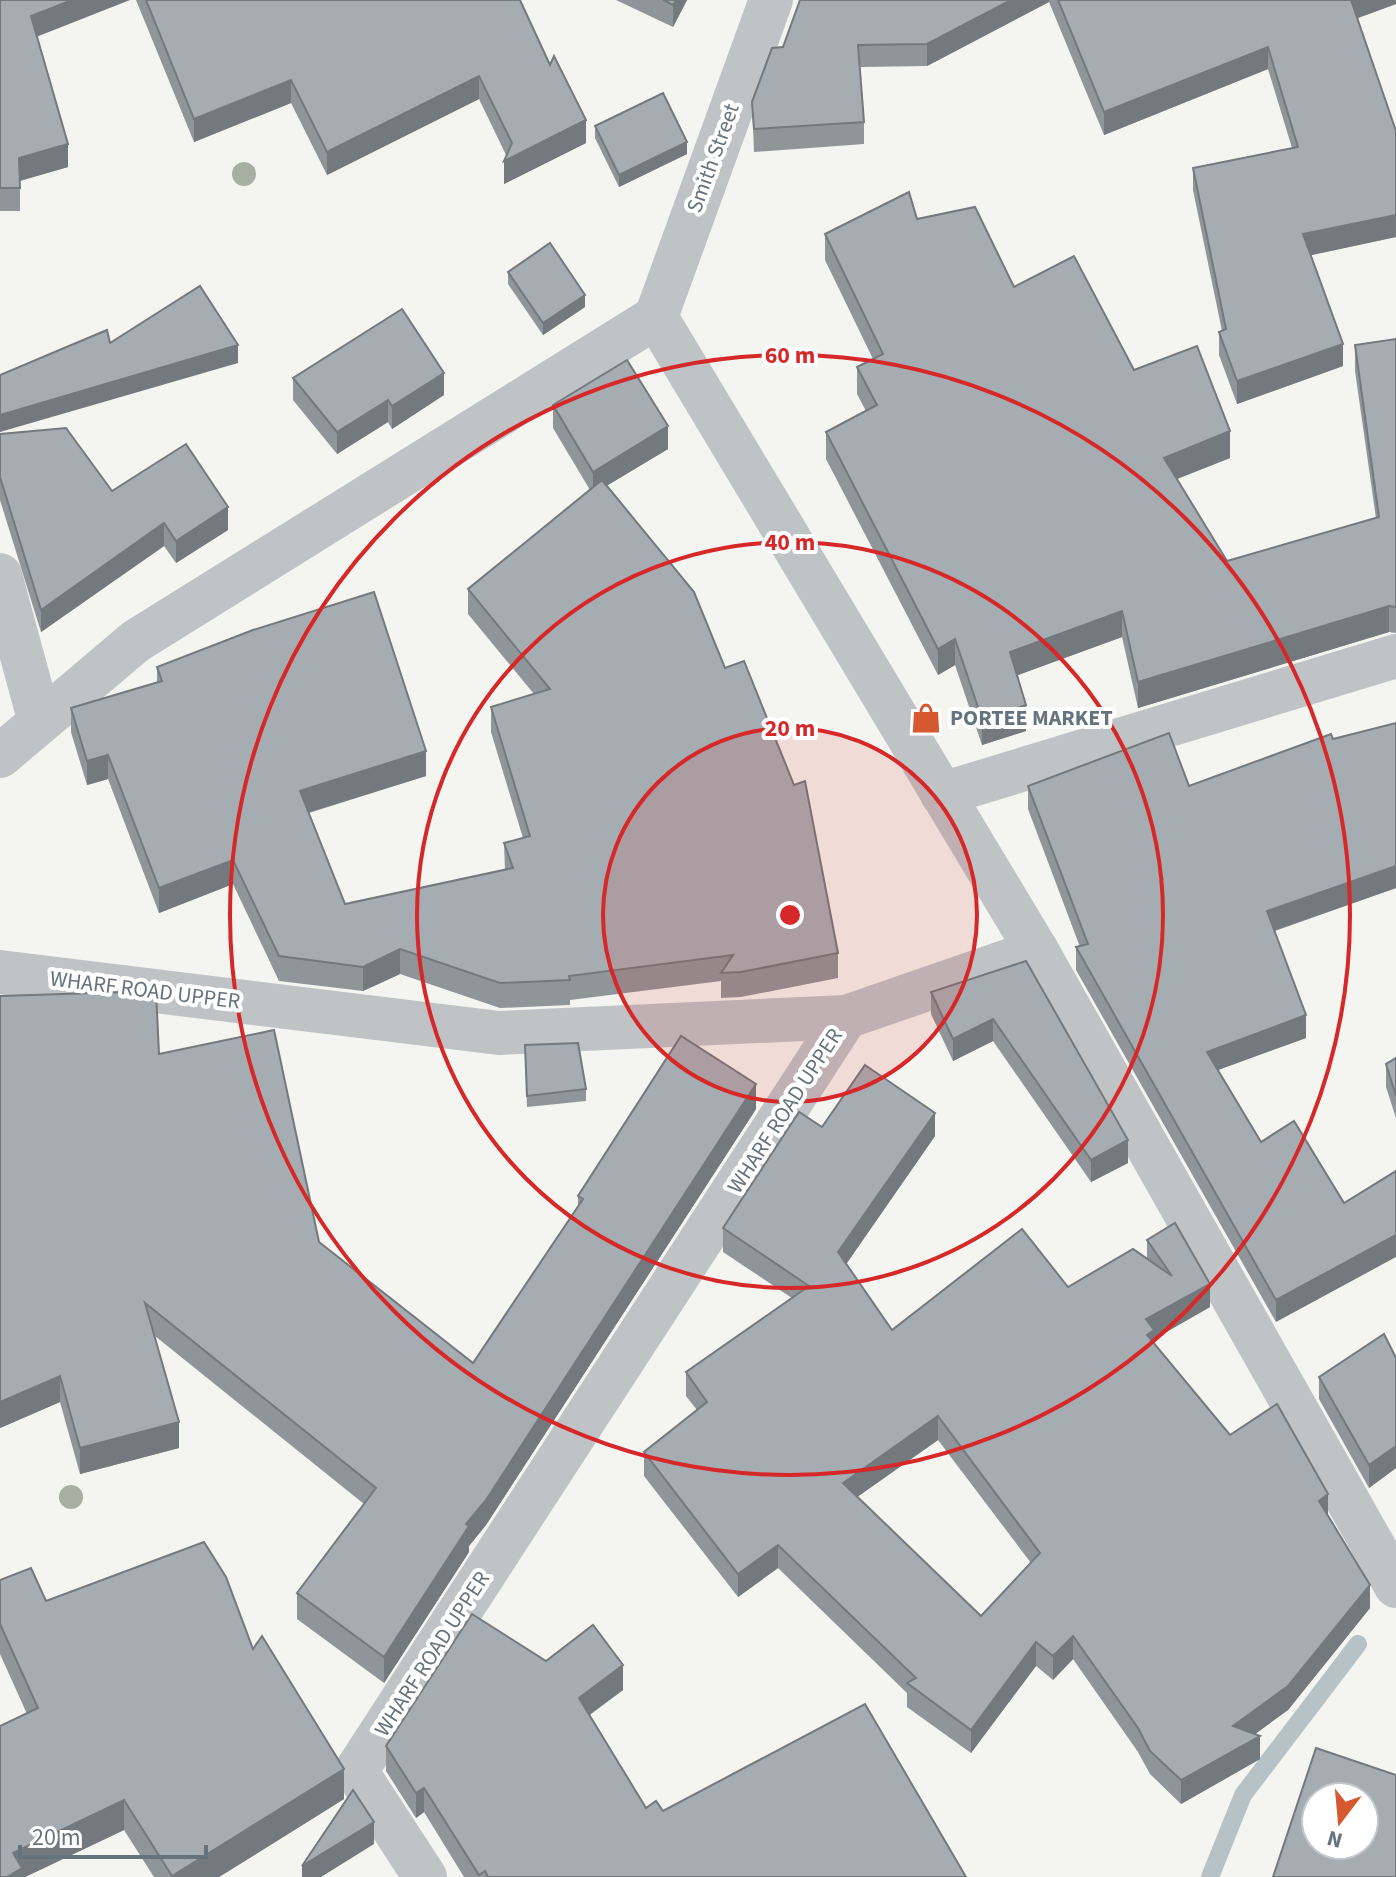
<svg xmlns="http://www.w3.org/2000/svg" width="1396" height="1877" viewBox="0 0 1396 1877" font-family="'Source Sans 3',sans-serif">
<style>
.lines{fill:none;stroke-linecap:round;stroke-linejoin:round}
.stream{stroke:#b7c2c6;stroke-width:18}
.minor{stroke:#bfc3c6;stroke-width:44}
.tree{fill:#a6afa2}
.wall{fill:#8f9599;fill-rule:evenodd}
.shaded-wall{fill:#74797d}
.building{fill:#a6adb2;stroke:#74797d;stroke-width:2;fill-rule:evenodd}
.ring{fill:none;stroke:#d62828;stroke-width:4}
.labels{text-anchor:middle;dominant-baseline:central;stroke-width:8;stroke-linejoin:round;paint-order:stroke}
.street-label{font-size:22px;fill:#65737f;stroke:#fff}
.poi-label{font-size:22px;font-weight:bold;fill:#65737f;stroke:#fff;text-anchor:start}
.centre{fill:#d62828;stroke:#fff;stroke-width:4}
.ring-label{font-size:24px;text-anchor:middle;font-weight:bold;fill:#d62828;stroke:#fff;stroke-width:8;stroke-linejoin:round;paint-order:stroke}
</style>
<rect width="100%" height="100%" fill="#f4f4f0"/>
<g class="lines">
<path class="stream" d="M1210 1877 1243 1795 1358 1644"/>
<g class="minor">
<path d="M656 317 1037 951 1396 1586"/>
<path d="M656 317 771 0"/>
<path d="M0 575 40 722"/>
<path d="M0 756 136 641 656 317"/>
<path d="M942 794 1396 656"/>
<path d="M0 972 499 1033 846 1017 356 1771 425 1877"/>
<path d="M846 1017 1037 951"/>
</g>
</g>
<g class="tree">
<circle cx="244" cy="174" r="12"/>
<circle cx="71" cy="1497" r="12"/>
</g>
<g class="wall">
<path d="M0 0 37 37 68 167 20 181V211H0Z"/>
<path d="M136 0H520L586 143 504 184 506 155 479 99 327 175 291 103 194 142Z"/>
<path d="M616 0H687L673 27Z"/>
<path d="M800 0H1396V4L1357 18 1396 131V237L1310 255 1343 366 1237 404 1219 355V332L1222 331 1193 190V168L1292 148 1268 69 1104 135 1049 2 927 66 860 67 864 122V144L754 152 752 102 783 47Z"/>
<path d="M595 126 687 154 619 187 595 138Z"/>
<path d="M917 219 1134 370 1230 458 1177 479 1227 561 1376 518 1355 371V345L1396 339V633L1389 632 1138 708 1122 637 1018 675 1026 731 982 745 955 665 938 675 826 459V432L866 411 857 394V367L873 359 825 260V234Z"/>
<path d="M508 272 585 307 543 335 508 284Z"/>
<path d="M293 378 444 395 392 429 388 422 337 454 293 400Z"/>
<path d="M553 405 668 449 606 486 838 953V978L741 997 721 998V981L570 1000V1005L500 1008 400 974 363 991 279 981 233 884 159 913 108 779 87 785 71 732V708L157 683V667L426 776 309 813 345 904 505 870 504 843 523 838 491 732V707L534 694 468 614V589L590 490 553 428Z"/>
<path d="M0 434 112 491 228 530 176 563 164 546 41 632 0 500Z"/>
<path d="M1028 786H1189L1396 888 1275 931 1306 1038 1218 1070 1261 1142 1294 1121 1276 1322 1076 970V947H1080L1028 809Z"/>
<path d="M1026 961 1128 1163 1091 1182 993 1041 953 1061 931 1014V992Z"/>
<path d="M0 996 159 1054 319 1242 473 1363 578 1207V1196L756 1109 486 1525 469 1546V1552L384 1683 297 1619V1593L364 1504 155 1336 179 1448 80 1474 60 1402 0 1428Z"/>
<path d="M525 1057 586 1089V1101L527 1107Z"/>
<path d="M1396 1058V1118L1386 1087V1064Z"/>
<path d="M822 1127 935 1136 846 1264 892 1330 1068 1287 1147 1259V1240L1210 1307 1154 1339V1343L1230 1435 1328 1517 1370 1608 1288 1710 1255 1734 1260 1759 1181 1804 1150 1774 1138 1752 1073 1659 1053 1680 1036 1666 971 1753 907 1707V1693L778 1568 738 1597 644 1476V1452L697 1410 686 1396V1372L792 1298 723 1252V1228ZM938 1440 1031 1563 981 1616 857 1497Z"/>
<path d="M1396 1358V1468L1369 1488 1319 1399V1377Z"/>
<path d="M0 1580 46 1601 253 1649 344 1799 219 1877H154L124 1830 25 1877H0L27 1714 0 1654Z"/>
<path d="M546 1661 623 1690 590 1715 646 1808 966 1877H464L424 1812 416 1818 386 1771V1746Z"/>
</g>
<g class="shaded-wall">
<path d="M72 0H130L31 39V16Z"/>
<path d="M676 0H687L673 27V5Z"/>
<path d="M1011 0H1049V2L927 66V44Z"/>
<path d="M1350 0H1396V4L1350 21Z"/>
<path d="M1268 47V69L1104 135V112Z"/>
<path d="M479 76V99L327 175V152Z"/>
<path d="M291 80V103L194 142V119Z"/>
<path d="M586 120V143L504 184V161Z"/>
<path d="M687 142V154L619 187V175Z"/>
<path d="M68 144V167L19 181V158Z"/>
<path d="M1396 215V237L1303 257V234Z"/>
<path d="M585 295V307L543 335V323Z"/>
<path d="M1343 344V366L1237 404V381Z"/>
<path d="M238 345V363L0 432V415Z"/>
<path d="M444 373V395L392 429V406Z"/>
<path d="M388 400V422L337 454V432Z"/>
<path d="M668 426V449L593 494V472Z"/>
<path d="M1230 431V458L1164 484V458Z"/>
<path d="M228 507V530L176 563V541Z"/>
<path d="M164 523V546L41 632V610Z"/>
<path d="M1389 606V632L1138 708V682Z"/>
<path d="M1122 611V637L1010 678V652Z"/>
<path d="M955 639V665L938 675V649Z"/>
<path d="M1026 705V731L982 745V719Z"/>
<path d="M426 751V776L300 815V791Z"/>
<path d="M108 755V779L87 785V761Z"/>
<path d="M233 860V884L159 913V888Z"/>
<path d="M1396 866V888L1267 933V911Z"/>
<path d="M400 949V974L363 991V967Z"/>
<path d="M1306 1015V1038L1207 1074V1052Z"/>
<path d="M993 1019V1041L953 1061V1039Z"/>
<path d="M756 1084V1109L486 1525 469 1546V1552L384 1683V1657L466 1524Z"/>
<path d="M935 1113V1136L838 1276V1252Z"/>
<path d="M1128 1140V1163L1091 1182V1160Z"/>
<path d="M1396 1235V1257L1276 1322V1300Z"/>
<path d="M1210 1284V1307L1154 1339V1354L1147 1358 1146 1319Z"/>
<path d="M60 1376V1402L0 1428V1402Z"/>
<path d="M938 1416V1440L843 1507V1483Z"/>
<path d="M179 1422V1448L80 1474V1448Z"/>
<path d="M1396 1446V1468L1369 1488V1465Z"/>
<path d="M1328 1494V1517L1319 1501Z"/>
<path d="M778 1545V1568L738 1597V1574Z"/>
<path d="M1370 1585V1608L1288 1710 1233 1750V1726Z"/>
<path d="M1073 1636V1659L1053 1680V1656Z"/>
<path d="M1036 1642V1666L971 1753V1730Z"/>
<path d="M623 1665V1690L579 1722V1698Z"/>
<path d="M1260 1736V1759L1181 1804V1780Z"/>
<path d="M344 1769V1799L219 1877H172Z"/>
<path d="M424 1788V1812L416 1818V1793Z"/>
<path d="M124 1800V1830L25 1877H7L13 1853Z"/>
<path d="M374 1822V1844L321 1877H302V1866Z"/>
</g>
<g class="building">
<path d="M0 0H72L31 16 68 144 19 158 20 188H0Z"/>
<path d="M146 0H520L550 65 554 56 586 120 504 161 512 143 479 76 327 152 291 80 194 119Z"/>
<path d="M663 0H676L673 5Z"/>
<path d="M800 0H1011L927 44 858 45 864 122 754 129 752 102 772 48 783 47Z"/>
<path d="M1058 0H1351L1396 131V215L1303 234 1343 344 1237 381 1219 332 1226 329 1193 168 1298 147 1268 47 1104 112Z"/>
<path d="M663 93 687 142 619 175 595 126Z"/>
<path d="M909 192 917 219 975 207 1014 287 1074 256 1134 370 1197 346 1230 431 1164 458 1227 561 1379 517 1355 345 1396 339V607L1389 606 1138 682 1122 611 1010 652 1026 705 982 719 955 639 938 649 826 432 877 405 857 367 883 354 825 234Z"/>
<path d="M550 243 585 295 543 323 508 272Z"/>
<path d="M200 286 238 345 0 415V375L107 330 110 343Z"/>
<path d="M402 309 444 373 392 406 388 400 337 432 293 378Z"/>
<path d="M627 360 668 426 593 472 553 405Z"/>
<path d="M66 428 112 491 186 444 228 507 176 541 164 523 41 610 0 477V434Z"/>
<path d="M602 480 694 592 725 668 744 661 794 785 805 781 838 953 741 972 721 973 733 955 569 976 570 980 500 983 400 949 363 967 279 956 233 860 159 888 108 755 87 761 71 708 162 681 157 667 253 630 374 592 426 751 300 791 345 904 513 868 504 843 530 836 491 707 550 689 468 589Z"/>
<path d="M1396 723V866L1267 911 1306 1015 1207 1052 1261 1142 1294 1121 1344 1203 1396 1171V1235L1276 1300 1076 947 1088 944 1028 786 1169 733 1189 786 1331 734 1333 739Z"/>
<path d="M1026 961 1128 1140 1091 1160 993 1019 953 1039 931 992Z"/>
<path d="M156 991 159 1054 274 1030 319 1242 473 1363 583 1199 578 1196 681 1036 756 1084 486 1500 466 1524 469 1526 384 1657 297 1593 376 1488 145 1303 179 1422 80 1448 60 1376 0 1402V996Z"/>
<path d="M578 1043 586 1089 527 1096 525 1045Z"/>
<path d="M1396 1058V1096L1386 1064Z"/>
<path d="M865 1065 935 1113 838 1252 892 1330 1022 1229 1068 1287 1133 1249 1172 1276 1147 1240 1175 1223 1210 1284 1146 1319 1154 1330 1147 1335 1230 1435 1277 1404 1328 1494 1319 1501 1370 1585 1288 1686 1233 1726 1260 1736 1181 1780 1150 1751 1138 1728 1073 1636 1053 1656 1036 1642 971 1730 907 1683 916 1678 778 1545 738 1574 644 1452 707 1402 686 1372 809 1286 723 1228 799 1112 822 1127ZM938 1416 1040 1553 981 1616 843 1483Z"/>
<path d="M1384 1334 1396 1358V1446L1369 1465 1319 1377Z"/>
<path d="M204 1542 226 1577 253 1649 262 1636 344 1769 172 1876 124 1800 13 1853 22 1868 7 1877H0V1726L38 1708 0 1624V1580L31 1568 46 1601Z"/>
<path d="M472 1614 546 1661 593 1625 623 1665 579 1698 646 1808 656 1801 663 1811 865 1704 966 1877H488L485 1871 479 1875 424 1788 416 1793 386 1746Z"/>
<path d="M1316 1748 1396 1775V1877H1273ZM1316 1797H1364V1845H1316Z"/>
<path d="M353 1790 374 1822 302 1866Z"/>
</g>
<circle cx="790" cy="915" r="187" fill="#d62828" fill-opacity=".12"/>
<g class="ring">
<circle cx="790" cy="915" r="187"/>
<circle cx="790" cy="915" r="373"/>
<circle cx="790" cy="915" r="560"/>
</g>
<defs>
<g id="shop-bare" transform="scale(2.4)"><path d="M-5-2.5h2.3a2.7 3.5 0 0 1 5.4 0H5L5.5 6h-11ZM-1.5-2.5h3a1.5 2.3 0 0 0-3 0Z" fill="#d6582e" stroke="#fff" stroke-width="2.5" paint-order="stroke"/></g>
</defs>
<g fill-rule="evenodd">
<use href="#shop-bare" x="926" y="718"/>
</g>
<g class="labels">
<g class="street-label">
<text transform="translate(713 158) rotate(-70)">Smith Street</text>
<text transform="translate(145 990) rotate(7)">WHARF ROAD UPPER</text>
<text transform="translate(785 1111) rotate(-57)">WHARF ROAD UPPER</text>
<text transform="translate(432 1654) rotate(-57)">WHARF ROAD UPPER</text>
</g>
<g class="poi-label">
<text x="950" y="718">PORTEE MARKET</text>
</g>
</g>
<circle cx="790" cy="915" r="12" class="centre"/>
<g class="ring-label">
<text x="790" y="363">60 m</text>
<text x="790" y="550">40 m</text>
<text x="790" y="736">20 m</text>
</g>
<g transform="translate(1340 1821) rotate(196)"><circle r="38" fill="#ffffff" stroke="#c1c7cc" stroke-width="2"/>
<path d="M0-6L14 30L0 20L-14 30Z" fill="#d6582e"/>
<text y="-12" font-size="22" font-weight="bold" text-anchor="middle" fill="#65737f">N</text>
</g>
<path d="M20 1845v12h186v-12" fill="none" stroke="#65737f" stroke-width="4"/>
<text x="32" y="1845" font-size="24" fill="#65737f" stroke="#ffffff" stroke-width="6" paint-order="stroke">20 m</text>
</svg>
